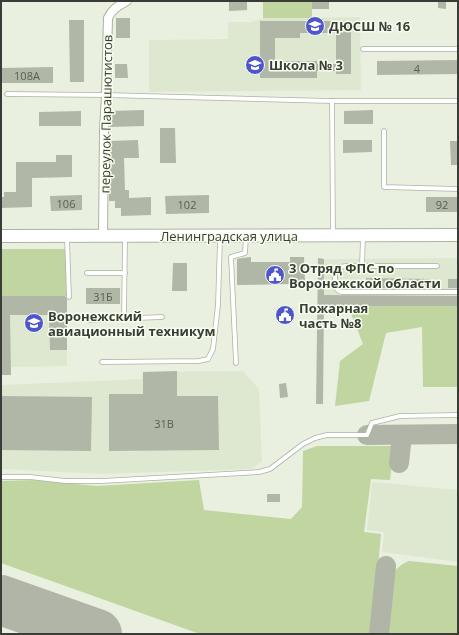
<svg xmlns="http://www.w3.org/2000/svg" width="459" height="635" viewBox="0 0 459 635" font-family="'Open Sans',sans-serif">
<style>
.built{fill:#dee8d0}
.green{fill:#c1d5a1}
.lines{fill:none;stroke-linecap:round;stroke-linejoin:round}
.taxiway{stroke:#b0b5a8;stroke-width:20}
.runway{stroke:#b0b5a8;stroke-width:50}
.building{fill:#b0b7a7;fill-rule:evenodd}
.service-casing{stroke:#adb3a4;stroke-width:5.5}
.minor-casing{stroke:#adb3a4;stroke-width:10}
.secondary-casing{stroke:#adb3a4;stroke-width:14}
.service{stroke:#fff;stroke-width:4}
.minor{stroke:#fff;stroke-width:8}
.secondary{stroke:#fff;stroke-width:12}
.labels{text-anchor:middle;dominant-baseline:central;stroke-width:3;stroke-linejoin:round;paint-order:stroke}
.number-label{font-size:11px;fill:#585c53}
.poi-label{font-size:13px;font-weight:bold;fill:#3a3d37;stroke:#f7feed;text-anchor:start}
.street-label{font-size:13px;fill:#3a3d37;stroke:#f7feed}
</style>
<rect width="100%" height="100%" fill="#e9f0e0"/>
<g class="built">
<path d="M360 17 361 90 149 92V40L228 39V22H252L263 18Z"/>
<path d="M1 249H66L67 366 11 367V375Z"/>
<path d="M458 258V306H324V259Z"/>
<path d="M243 371 259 389 262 462 251 469 100 474 1 469V385L142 379 143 372Z"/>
<path d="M372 482 458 490V562L382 552 384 532 367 530Z"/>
</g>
<g class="green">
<rect x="263" y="1" width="49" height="17"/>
<path d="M1 249H66L67 296H1Z"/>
<path d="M348 306H458V387H423L422 327 386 333 369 401 335 406 340 361 363 344Z"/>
<path d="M317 446H394L390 480 371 479 364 532 381 534 372 634H200L1 563V481L33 480 97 486 199 480 204 510 291 519 302 507 303 451Z"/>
<path d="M409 561 458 566V634H387L392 577C395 569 401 564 409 561Z"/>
</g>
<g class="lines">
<g class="taxiway">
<path d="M367 435 458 434"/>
<path d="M399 463 402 435"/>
<path d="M19 606 34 616 40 622 49 626 53 634"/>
<path d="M379 634 386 566"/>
</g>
<path class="runway" d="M1 600 97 634"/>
</g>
<g class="building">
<path d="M229 1H247V10L229 11Z"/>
<rect x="312" y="1" width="17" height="8"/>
<path d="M438 2H446V9L438 8Z"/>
<rect x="116" y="18" width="14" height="20"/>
<path d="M69 20H84V82H70Z"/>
<path d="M260 21H351V74H336V71H317V78H260ZM300 33H336V64H317V61H275V38H300Z"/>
<path d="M458 60V74L377 75V61Z"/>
<path d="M115 64H127L128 78H115Z"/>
<path d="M53 67V83H1V68Z"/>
<path d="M144 110V126L110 127 111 111Z"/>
<path d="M373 110V124H344V111Z"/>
<path d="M81 111V126H39V112Z"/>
<path d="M160 128H175L176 163H160Z"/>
<path d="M138 140 139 158H124L125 190H129V198L151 197V215L121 216V208H115V201H109V141Z"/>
<path d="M343 140H372V152L343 153Z"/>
<path d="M450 141H458V165H451Z"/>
<path d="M56 155H72V177L32 178V207L1 208V197H4V192H16V162H56Z"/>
<path d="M82 195V210L51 211 50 196Z"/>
<path d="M209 195V213L166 214 165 196Z"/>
<rect x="426" y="197" width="31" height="15"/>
<path d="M251 257V262H290V257H304L305 281H291V284L237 285V259L242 258Z"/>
<path d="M318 258 324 259V295L458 296V306H324L323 404H316Z"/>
<path d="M173 263H187V291H172Z"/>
<path d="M366 278 430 279V288H366Z"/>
<rect x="448" y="279" width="10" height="9"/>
<rect x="86" y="288" width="34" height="16"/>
<path d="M1 296H65L67 299V350H50L49 315H10L11 375H1Z"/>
<path d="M177 371V396H218L219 450 109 451V394H143V372Z"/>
<path d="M286 383 288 397 280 398 279 384Z"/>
<path d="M1 396 92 397 91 451 1 450Z"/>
<rect x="267" y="494" width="13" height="8"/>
</g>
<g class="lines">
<g class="service-casing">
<g id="service">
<path d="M363 49H458"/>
<path d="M7 94 106 95 332 101H458"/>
<path d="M332 101 333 234"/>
<path d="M384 131V187L458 189"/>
<path d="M67 238 69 297"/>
<path d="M362 266 363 237"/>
<path d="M437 266H346L339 267 335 271V287L339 291 342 292H458"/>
<path d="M87 273H125"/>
<path d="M124 318 125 238"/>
<path d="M89 320 162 317"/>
<path d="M102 362 199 361 208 359 213 349 218 305 220 238"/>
<path d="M236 363 231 257 245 253 246 237"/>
<path d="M1 477H30L65 481H102L259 472 270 469 303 444 315 438 327 435H367L372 423 400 416 458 415"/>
</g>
</g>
<g class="minor-casing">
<path id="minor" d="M103 236 104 131 106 95 108 18C112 9 118 6 127 1"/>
</g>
<g class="secondary-casing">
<path id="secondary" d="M1 236 458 235"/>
</g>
<use href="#service" class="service"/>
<use href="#minor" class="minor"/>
<use href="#secondary" class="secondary"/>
</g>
<defs>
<g id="school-disc" transform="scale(1)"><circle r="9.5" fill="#4f56cc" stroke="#f7feed"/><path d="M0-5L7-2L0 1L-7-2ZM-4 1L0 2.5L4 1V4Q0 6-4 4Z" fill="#fff"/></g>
<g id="civic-disc" transform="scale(1)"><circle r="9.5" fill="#4f56cc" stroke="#f7feed"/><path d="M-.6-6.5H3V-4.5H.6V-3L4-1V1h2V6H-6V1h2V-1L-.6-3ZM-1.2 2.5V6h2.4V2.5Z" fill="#fff"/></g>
<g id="university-disc" transform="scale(1)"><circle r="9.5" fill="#4f56cc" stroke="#f7feed"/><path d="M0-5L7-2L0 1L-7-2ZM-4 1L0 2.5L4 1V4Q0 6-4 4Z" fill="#fff"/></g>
</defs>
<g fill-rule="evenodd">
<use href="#school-disc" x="315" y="26"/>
<use href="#school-disc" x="255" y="65"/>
<use href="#civic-disc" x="275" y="275"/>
<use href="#civic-disc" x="285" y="315"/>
<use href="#university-disc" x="34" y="323"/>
</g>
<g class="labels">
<g class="number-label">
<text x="417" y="68">4</text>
<text x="27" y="75">108А</text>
<text x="66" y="203">106</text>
<text x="187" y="204">102</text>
<text x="442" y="204">92</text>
<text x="103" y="296">31Б</text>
<text x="164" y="423">31В</text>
</g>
<g class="poi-label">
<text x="329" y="26">ДЮСШ № 16</text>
<text x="269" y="65">Школа № 3</text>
<text x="289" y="268">3 Отряд ФПС по<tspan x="289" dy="15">Воронежской области</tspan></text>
<text x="299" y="308">Пожарная<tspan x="299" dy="15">часть №8</tspan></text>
<text x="48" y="316">Воронежский<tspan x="48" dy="15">авиационный техникум</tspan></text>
</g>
<g class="street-label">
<text transform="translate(106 114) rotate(-89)">переулок Парашютистов</text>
<text x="229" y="236">Ленинградская улица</text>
</g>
</g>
<rect width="459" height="635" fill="none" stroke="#3a3d37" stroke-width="4"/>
</svg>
